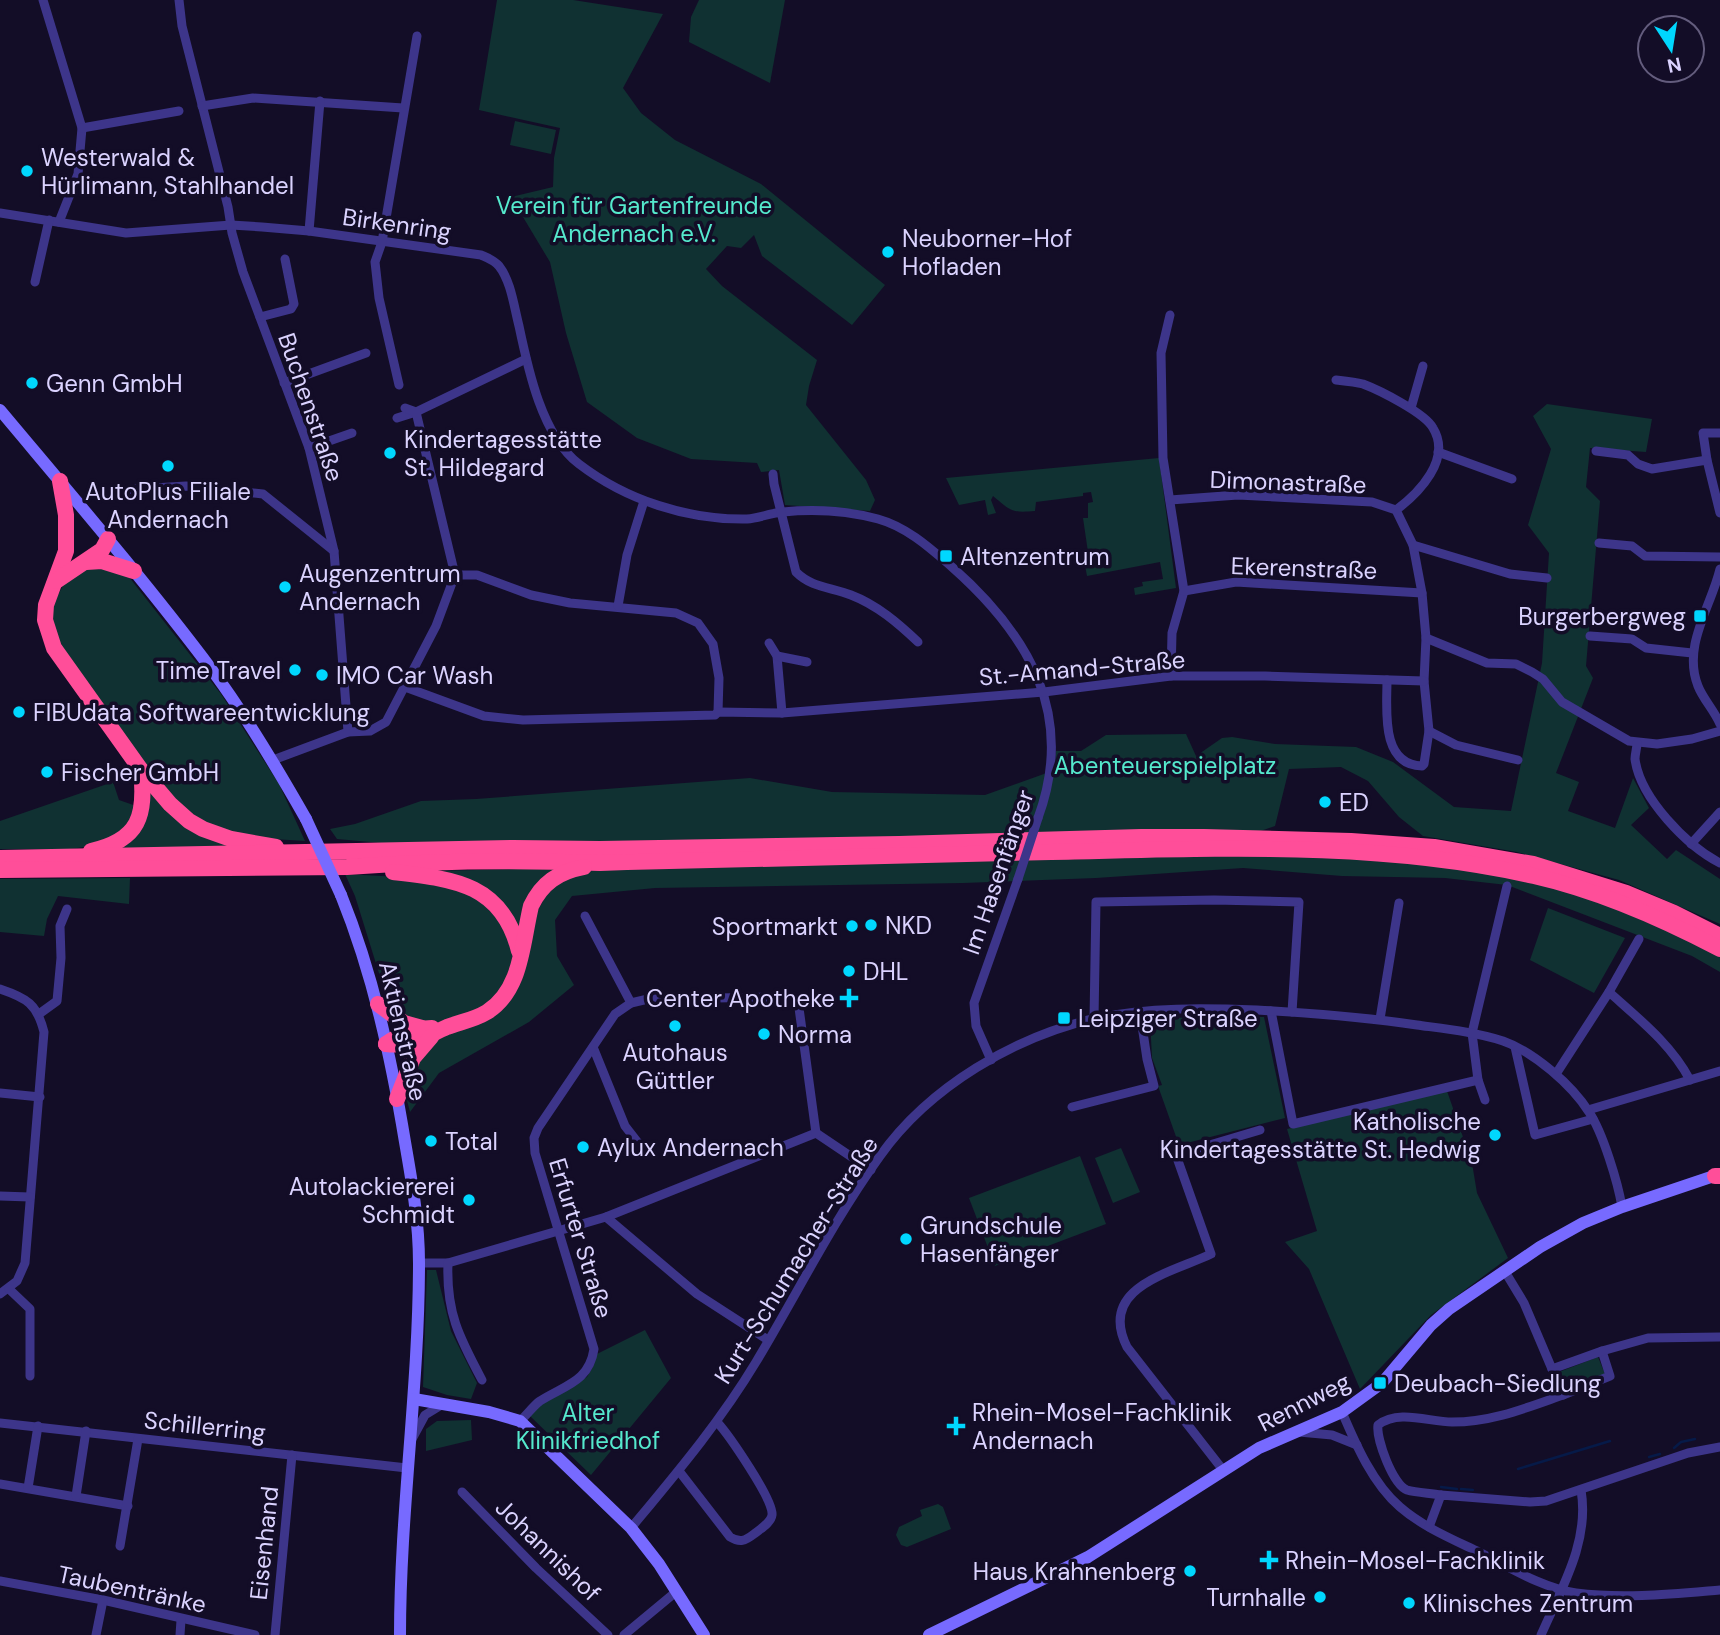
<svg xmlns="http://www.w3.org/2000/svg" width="1720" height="1635" viewBox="0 0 1720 1635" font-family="'DM Sans',sans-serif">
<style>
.green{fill:#103132}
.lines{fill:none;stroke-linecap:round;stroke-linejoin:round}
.stream{stroke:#061a48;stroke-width:2.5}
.street{stroke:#3d358a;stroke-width:9}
.secondary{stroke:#776aff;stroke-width:12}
.highway{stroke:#ff4e99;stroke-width:16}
.street-bridge{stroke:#3d358a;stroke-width:9}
.secondary-bridge{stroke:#776aff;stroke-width:12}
.poi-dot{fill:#00d7fe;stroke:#130d27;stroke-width:2.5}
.labels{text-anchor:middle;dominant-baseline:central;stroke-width:7;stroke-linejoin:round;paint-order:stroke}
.poi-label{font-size:24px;fill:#dbd3ff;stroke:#130d27;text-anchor:start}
.park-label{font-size:24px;fill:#55e9cd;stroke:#130d27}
.street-label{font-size:24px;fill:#dbd3ff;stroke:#130d27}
</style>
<rect width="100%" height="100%" fill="#130d27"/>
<g class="green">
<path d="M497 0H573L663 14 623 88 641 113 675 140 761 184 885 285 852 325 762 256 754 235 741 248 727 246 706 269 722 286 817 360 809 386 806 405 866 480 875 500 870 511 785 505 779 470 761 472 757 463 691 459 637 438 587 402 566 333 550 262 511 197 553 187 554 158 560 128 479 110Z"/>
<path d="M699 0H785L770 83 689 42 691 17Z"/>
<path d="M515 121 556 130 551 154 510 145Z"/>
<path d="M1547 404 1652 419 1646 452 1590 448 1586 487 1600 501 1586 666 1593 678 1556 773 1579 782 1568 811 1615 828 1633 778 1649 808 1631 825 1667 859 1676 850 1720 879V924L1619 880 1517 852 1423 836 1399 817 1368 781 1341 767 1289 769 1275 826 1255 833 392 844 337 839 330 829 355 824 421 801 476 799 750 778 832 792 985 795 1055 770 1056 751H1081L1106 735 1186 734 1196 756 1222 738 1232 737 1275 744 1356 747 1393 762 1454 807 1511 811 1542 663 1549 553 1528 525 1551 449 1533 416Z"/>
<path d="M1159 458 1176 588 1135 595 1134 588 1143 586 1142 582 1163 579 1160 562 1087 576 1084 560 1089 559 1083 518H1088V503L1093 502 1091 492 1083 493V496L1036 502 1035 511C1011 513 1011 511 993 496L991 500 996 513 988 515 985 500 959 505 946 478Z"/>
<path d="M103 566 129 577 221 694 279 784 305 841 258 838 205 825 171 799 64 655 51 615 54 602 65 582 91 567Z"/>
<path d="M113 782 119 800 139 807 131 825 99 845 70 849H0V821Z"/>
<path d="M147 785 168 806 252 845 114 851Z"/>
<path d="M1242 853 1410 861 1534 881 1588 897 1720 954V972L1692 956 1507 885 1445 878 1342 876 1243 868 1096 878 963 883 655 888 572 896 555 920 557 956 574 985 529 1022 439 1073 410 1112 406 1097 411 1071 435 1039 491 1015 530 925 553 882 590 870Z"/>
<path d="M558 868 521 935 515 923 430 871Z"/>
<path d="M345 874 418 878 470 891 511 932C513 954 514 970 503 989 491 1008 442 1027 421 1023 405 1020 395 1012 387 999L355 896Z"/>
<path d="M130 878 129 904 58 896 47 919 44 936 0 932V879Z"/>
<path d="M1548 908 1625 938 1594 993 1530 960Z"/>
<path d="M1218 1016 1264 1017 1285 1118 1179 1145 1158 1086 1162 1085 1152 1058 1150 1019Z"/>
<path d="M1447 1091 1472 1163 1477 1193 1508 1258 1431 1315 1360 1389 1309 1269 1285 1242 1317 1231 1287 1129Z"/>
<path d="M1121 1148 1140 1192 1113 1203 1095 1158Z"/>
<path d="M1080 1156 1106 1224 995 1266 969 1198Z"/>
<path d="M427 1270H436L451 1331 477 1383 471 1399 447 1395 423 1387Z"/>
<path d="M645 1330 671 1378 591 1475 530 1416 539 1405 587 1377 594 1365 595 1355Z"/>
<path d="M1598 1357 1605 1374 1566 1389 1559 1372Z"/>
<path d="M471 1420 472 1440 426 1451V1429L437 1421Z"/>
<path d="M938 1504 943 1507 951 1529 907 1547 901 1545 896 1535 899 1527 922 1516 920 1510Z"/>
</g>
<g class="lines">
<g class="stream">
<path d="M1674 1448 1681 1442 1695 1439"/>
<path d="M1649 1457 1660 1454"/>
<path d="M1518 1469 1610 1441"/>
<path d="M1441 1487 1457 1489"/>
<path d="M1461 1489 1473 1490"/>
</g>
<g class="street">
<path d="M43 0 82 128 78 174 59 222"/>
<path d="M179 0 182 26 228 207 232 233 243 272 309 448 334 551 348 732"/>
<path d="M202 106 253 98 403 108"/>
<path d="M82 128 179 111"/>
<path d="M0 213 126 233 231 225 262 227 309 231 481 255C488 258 494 260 499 266 511 281 514 307 519 326 528 369 542 436 579 464 626 500 687 520 747 519 759 518 771 513 783 512 813 509 848 511 878 519 907 527 930 548 952 567 1029 635 1076 715 1038 818"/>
<path d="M309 231 320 101"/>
<path d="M35 282 49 220"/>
<path d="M1170 315 1161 353 1163 458 1184 591 1172 633 1171 676"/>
<path d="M260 317 291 309 294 304 285 259"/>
<path d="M1336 380C1345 381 1355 382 1363 384 1379 390 1425 413 1433 428 1452 459 1419 493 1396 510"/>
<path d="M284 383 366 353"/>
<path d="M399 385 379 298 375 262 382 242 417 36"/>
<path d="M1411 408 1423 366"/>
<path d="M397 418 416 412 526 359"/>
<path d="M1720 433H1703L1707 460 1720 513"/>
<path d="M309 448 352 433"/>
<path d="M1596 451 1628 455 1638 464 1652 469 1707 460"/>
<path d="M1438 452 1512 479"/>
<path d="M773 474 774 484 796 572C812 588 831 587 851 595 877 605 898 623 918 642"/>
<path d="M121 490 186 486 263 494 334 551"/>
<path d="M1170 500 1238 495 1372 502 1396 510 1413 545 1422 593 1426 638 1424 681 1429 731 1424 764 1422 766C1380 765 1387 709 1387 680"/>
<path d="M1599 543 1632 546 1645 556 1720 557"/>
<path d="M1413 545 1510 574 1547 578"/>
<path d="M1720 569C1711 607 1682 646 1698 686 1703 699 1714 710 1720 724"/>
<path d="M455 575H477L531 595 570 603 676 613 698 623 713 644 719 678 718 712"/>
<path d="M1184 591 1236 582 1422 593"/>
<path d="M618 606 627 555 644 501"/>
<path d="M1590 636 1632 639 1646 648 1692 653"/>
<path d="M1426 638 1487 663 1516 664 1532 672 1543 679 1562 702 1629 741 1657 744 1692 739 1720 731"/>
<path d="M769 643 777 656 782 713"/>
<path d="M777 656 807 662"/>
<path d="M405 687 484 716 523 720 715 715 718 712 782 713 1044 692 1171 676H1265L1424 681"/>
<path d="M1429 731 1456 745 1518 760"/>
<path d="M1637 743C1637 748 1635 754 1635 759 1640 798 1687 846 1720 863"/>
<path d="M273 760 348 732 370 731 386 722 436 626 455 575 416 412 405 408"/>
<path d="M1691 844 1720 812"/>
<path d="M585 916 631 1003"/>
<path d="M0 989C27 998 37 1004 44 1032L25 1263 17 1281 0 1294"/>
<path d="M1609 992 1639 939"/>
<path d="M1271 1011 1293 1124 1478 1080 1472 1033 1507 886"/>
<path d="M39 1014 57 1001 61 958 60 926 67 909"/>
<path d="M1094 1019 1096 902 1214 900 1299 902 1292 1012"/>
<path d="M1380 1019 1399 903"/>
<path d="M593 1047 625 1126 639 1144"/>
<path d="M1515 1047 1535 1135 1593 1119"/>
<path d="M991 1060 976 1026 974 1003 1018 879"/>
<path d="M1556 1074 1609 992C1639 1019 1671 1044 1690 1080"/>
<path d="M1478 1080 1485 1100"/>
<path d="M0 1093 40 1097"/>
<path d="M1072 1107 1154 1086 1147 1059 1140 1012"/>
<path d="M1588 1110 1720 1071"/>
<path d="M816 1133 871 1170"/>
<path d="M0 1196 30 1197"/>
<path d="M606 1217 697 1294 768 1340"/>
<path d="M419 1263H448L606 1217 816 1133"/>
<path d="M448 1263C446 1312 459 1337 482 1380"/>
<path d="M1504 1270 1524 1303 1552 1369"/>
<path d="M9 1289 30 1309V1376"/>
<path d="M1563 1395 1610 1376 1602 1351"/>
<path d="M1342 1412C1356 1445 1373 1484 1400 1507 1423 1527 1452 1539 1479 1552 1509 1567 1542 1588 1576 1593 1624 1599 1672 1594 1720 1590"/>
<path d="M520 1421C527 1415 533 1406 540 1401 565 1385 589 1382 594 1349L535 1153 534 1138 538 1128 615 1014 631 1003 648 999 790 997 799 1008 816 1133"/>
<path d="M0 1423 407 1468"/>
<path d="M1299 1432 1332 1435 1357 1445"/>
<path d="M412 1439 425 1415 443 1404"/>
<path d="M1223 1470 1127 1347C1097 1287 1171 1273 1211 1254L1176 1155 1260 1130"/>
<path d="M679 1471 730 1537C740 1543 745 1541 754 1534 760 1529 771 1523 772 1515 774 1500 728 1434 717 1422"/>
<path d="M0 1484 128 1506"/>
<path d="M28 1488 38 1426"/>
<path d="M462 1492 536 1568 608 1635"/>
<path d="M1441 1495C1431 1493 1417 1493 1407 1490 1393 1485 1376 1439 1378 1425 1399 1409 1429 1422 1452 1422 1492 1422 1526 1408 1563 1395L1552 1369 1602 1351 1648 1338 1720 1337"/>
<path d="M76 1496 86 1431"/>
<path d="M1429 1527 1441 1495 1530 1502 1546 1501 1688 1453 1720 1447"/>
<path d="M631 1528C675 1475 720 1422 756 1362 797 1294 833 1221 880 1156 929 1087 1015 1036 1097 1018 1149 1007 1204 1008 1257 1010 1311 1013 1364 1017 1417 1025 1446 1029 1475 1032 1503 1041 1534 1052 1572 1085 1589 1112 1603 1133 1618 1183 1622 1207"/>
<path d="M120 1546 138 1439"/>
<path d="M0 1581 103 1600 255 1635"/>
<path d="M96 1635 103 1600"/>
<path d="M180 1635 181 1620"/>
<path d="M275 1635 292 1455"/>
<path d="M624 1635 677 1591"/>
<path d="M1541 1635C1561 1589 1590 1542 1581 1490"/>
</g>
<g class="secondary">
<path d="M0 410C72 496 145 581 212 670 247 717 277 768 306 819"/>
<path d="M341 895C373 974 391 1057 405 1142 412 1182 419 1222 419 1263 419 1387 400 1511 400 1635"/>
<path d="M414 1399 489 1412 520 1421 631 1528 659 1564 704 1635"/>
<path d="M929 1635 1088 1557 1259 1448 1342 1412 1382 1383 1431 1325 1449 1309 1540 1247 1583 1223 1622 1207 1720 1174"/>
</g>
<g class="highway">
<path d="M60 481 66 515V551L46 605 45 620 54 648 141 770 170 804 189 821 203 829 231 839 276 847"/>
<path d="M86 562 102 561 134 571"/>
<path d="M56 581 102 550 108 539"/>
<path d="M91 851C140 840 146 815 141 770"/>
<path d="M0 858 513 848 600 849 899 844 1141 837H1204L1351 841 1434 847 1533 864 1626 893 1674 913 1720 936"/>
<path d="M0 870 347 867C431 861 515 860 600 863 750 858 900 855 1051 852 1212 849 1376 840 1534 876 1600 891 1661 918 1720 949"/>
<path d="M393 872C453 879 502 883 519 951"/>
<path d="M378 1004 404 1023 422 1028"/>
<path d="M386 1044C412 1047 424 1037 447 1027 460 1022 474 1020 487 1012 522 990 522 943 531 906 542 883 558 872 584 867"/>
<path d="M386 1044C400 1034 414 1029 432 1028"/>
<path d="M397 1099 413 1058 431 1037"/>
<path d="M1715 1176H1720"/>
</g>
<path class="street-bridge" d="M1018 879 1038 818"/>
<path class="secondary-bridge" d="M306 819 341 895"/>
</g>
<g class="poi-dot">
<circle cx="27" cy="171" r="7"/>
<circle cx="888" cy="252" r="7"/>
<circle cx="32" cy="383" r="7"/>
<circle cx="390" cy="453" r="7"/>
<circle cx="168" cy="466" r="7"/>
<rect x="939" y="549" width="14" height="14" rx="3.5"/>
<circle cx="285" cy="587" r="7"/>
<rect x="1693" y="609" width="14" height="14" rx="3.5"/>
<circle cx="295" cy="670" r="7"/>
<circle cx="322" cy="675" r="7"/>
<circle cx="19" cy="712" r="7"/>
<circle cx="47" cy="772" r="7"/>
<circle cx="1325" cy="802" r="7"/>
<circle cx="871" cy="925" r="7"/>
<circle cx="852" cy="926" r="7"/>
<circle cx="849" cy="971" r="7"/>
<path d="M845.5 987.5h7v7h7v7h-7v7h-7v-7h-7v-7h7z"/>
<rect x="1057" y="1011" width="14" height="14" rx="3.5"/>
<circle cx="675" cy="1026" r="7"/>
<circle cx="764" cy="1034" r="7"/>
<circle cx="1495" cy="1135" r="7"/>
<circle cx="431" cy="1141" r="7"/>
<circle cx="583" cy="1147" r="7"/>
<circle cx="469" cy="1200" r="7"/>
<circle cx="906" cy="1239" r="7"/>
<rect x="1373" y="1376" width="14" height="14" rx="3.5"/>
<path d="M952.5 1415.5h7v7h7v7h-7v7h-7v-7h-7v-7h7z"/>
<path d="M1265.5 1549.5h7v7h7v7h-7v7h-7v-7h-7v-7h7z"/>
<circle cx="1190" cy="1571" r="7"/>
<circle cx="1320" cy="1597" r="7"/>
<circle cx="1409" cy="1603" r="7"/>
</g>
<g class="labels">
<g class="poi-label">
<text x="41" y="157">Westerwald &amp;<tspan x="41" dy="28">Hürlimann, Stahlhandel</tspan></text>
<text x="902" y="238">Neuborner-Hof<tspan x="902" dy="28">Hofladen</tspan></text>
<text x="46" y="383">Genn GmbH</text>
<text x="404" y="439">Kindertagesstätte<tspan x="404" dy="28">St. Hildegard</tspan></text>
<text x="168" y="491" text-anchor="middle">AutoPlus Filiale<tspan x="168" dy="28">Andernach</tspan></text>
<text x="960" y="556">Altenzentrum</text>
<text x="299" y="573">Augenzentrum<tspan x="299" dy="28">Andernach</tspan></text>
<text x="1686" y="616" text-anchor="end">Burgerbergweg</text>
<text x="281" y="670" text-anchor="end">Time Travel</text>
<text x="336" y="675">IMO Car Wash</text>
<text x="33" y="712">FIBUdata Softwareentwicklung</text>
<text x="61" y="772">Fischer GmbH</text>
<text x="1339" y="802">ED</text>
<text x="885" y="925">NKD</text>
<text x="838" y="926" text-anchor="end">Sportmarkt</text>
<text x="863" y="971">DHL</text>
<text x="835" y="998" text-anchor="end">Center Apotheke</text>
<text x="1078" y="1018">Leipziger Straße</text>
<text x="778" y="1034">Norma</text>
<text x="675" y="1052" text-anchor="middle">Autohaus<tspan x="675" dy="28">Güttler</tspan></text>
<text x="1481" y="1121" text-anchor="end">Katholische<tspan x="1481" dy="28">Kindertagesstätte St. Hedwig</tspan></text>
<text x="445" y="1141">Total</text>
<text x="597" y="1147">Aylux Andernach</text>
<text x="455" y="1186" text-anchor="end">Autolackiererei<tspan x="455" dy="28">Schmidt</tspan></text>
<text x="920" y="1225">Grundschule<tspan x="920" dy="28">Hasenfänger</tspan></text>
<text x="1394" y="1383">Deubach-Siedlung</text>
<text x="972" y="1412">Rhein-Mosel-Fachklinik<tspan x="972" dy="28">Andernach</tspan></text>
<text x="1285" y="1560">Rhein-Mosel-Fachklinik</text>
<text x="1176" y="1571" text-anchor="end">Haus Krahnenberg</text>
<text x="1306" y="1597" text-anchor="end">Turnhalle</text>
<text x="1423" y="1603">Klinisches Zentrum</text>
</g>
<g class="park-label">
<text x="634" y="205">Verein für Gartenfreunde<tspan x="634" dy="28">Andernach e.V.</tspan></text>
<text x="1165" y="765">Abenteuerspielplatz</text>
<text x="588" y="1412">Alter<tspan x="588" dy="28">Klinikfriedhof</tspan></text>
</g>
<g class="street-label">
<text transform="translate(397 224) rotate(8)">Birkenring</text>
<text transform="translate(311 407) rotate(71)">Buchenstraße</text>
<text transform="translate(1288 482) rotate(2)">Dimonastraße</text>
<text transform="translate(1304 568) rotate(2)">Ekerenstraße</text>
<text transform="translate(1082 668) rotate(-5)">St.-Amand-Straße</text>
<text transform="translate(998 872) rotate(-71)">Im Hasenfänger</text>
<text transform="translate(403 1031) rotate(77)">Aktienstraße</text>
<text transform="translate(581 1238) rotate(73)">Erfurter Straße</text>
<text transform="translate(796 1260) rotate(-58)">Kurt-Schumacher-Straße</text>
<text transform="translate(1304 1402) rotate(-27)">Rennweg</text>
<text transform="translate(205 1426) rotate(6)">Schillerring</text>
<text transform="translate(264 1543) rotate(-84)">Eisenhand</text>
<text transform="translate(548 1550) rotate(44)">Johannishof</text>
<text transform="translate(132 1589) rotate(12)">Taubentränke</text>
</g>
</g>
<g transform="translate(1671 49) rotate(168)"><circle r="33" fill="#130d27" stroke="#635c7d" stroke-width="2"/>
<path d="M0-5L12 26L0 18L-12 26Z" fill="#00d7fe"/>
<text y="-10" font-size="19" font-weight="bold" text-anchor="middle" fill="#dbd3ff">N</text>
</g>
</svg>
